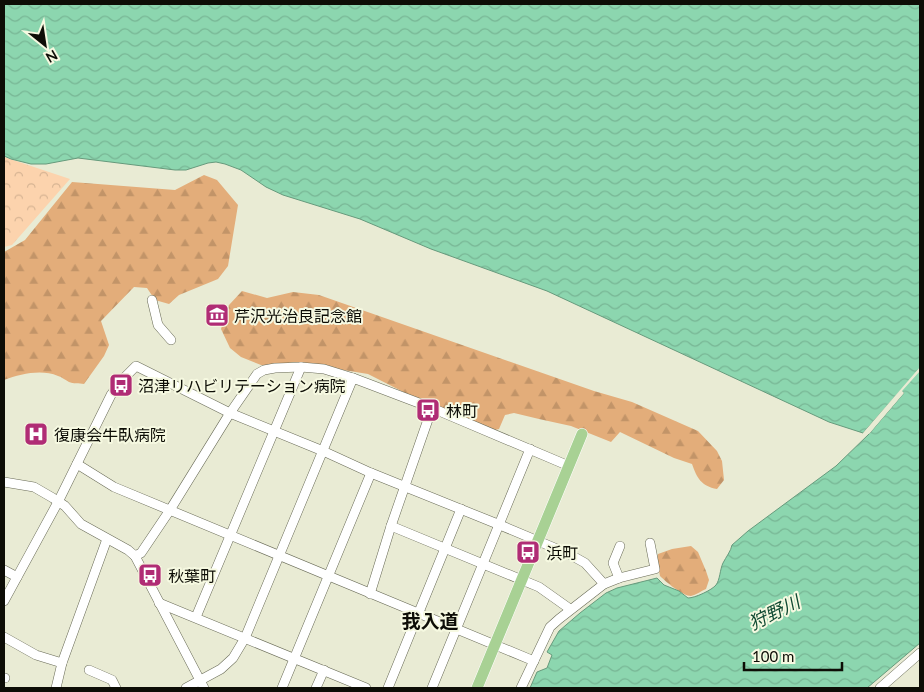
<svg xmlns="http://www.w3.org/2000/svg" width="924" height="692" viewBox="0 0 924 692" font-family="Lato,'Noto Sans JP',sans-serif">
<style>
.forest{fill:url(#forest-firs)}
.park{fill:url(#park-crowns)}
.water{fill:url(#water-waves);stroke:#669a7c}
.pier{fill:#e9ebd4}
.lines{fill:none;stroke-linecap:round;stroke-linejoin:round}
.minor-casing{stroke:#696b57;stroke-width:10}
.major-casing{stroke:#fff;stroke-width:12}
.minor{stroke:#fff;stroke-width:9}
.major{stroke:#a8d194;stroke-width:11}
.labels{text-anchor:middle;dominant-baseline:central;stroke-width:4;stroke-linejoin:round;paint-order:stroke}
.poi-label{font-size:16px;fill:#0d0d06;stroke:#f6f9e1;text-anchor:start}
.water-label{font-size:18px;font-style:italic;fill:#0e4931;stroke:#f6f9e1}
.quarter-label{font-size:19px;font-weight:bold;fill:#0d0d06;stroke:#f6f9e1}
</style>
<defs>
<pattern id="forest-firs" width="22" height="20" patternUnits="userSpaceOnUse" patternTransform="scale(1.25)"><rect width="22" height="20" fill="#e3ad7a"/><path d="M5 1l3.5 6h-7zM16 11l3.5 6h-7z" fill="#c29468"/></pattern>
<pattern id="park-crowns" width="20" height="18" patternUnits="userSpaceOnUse" patternTransform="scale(1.25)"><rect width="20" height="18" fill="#fcd3ad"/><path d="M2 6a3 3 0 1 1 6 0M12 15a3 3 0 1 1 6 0" fill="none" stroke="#d7b493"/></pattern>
<pattern id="water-waves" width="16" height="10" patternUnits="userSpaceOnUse" patternTransform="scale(1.25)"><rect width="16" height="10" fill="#8cd6af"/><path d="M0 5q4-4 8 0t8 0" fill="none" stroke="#78b695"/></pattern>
</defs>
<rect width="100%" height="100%" fill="#e9ebd4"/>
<g class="forest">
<path d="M204 175 217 180 238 205 228 266 218 279 179 295 169 304 155 300 147 288 134 287 101 321 109 345 104 356 84 384C79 383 73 384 69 382 65 380 62 377 58 376 41 369 21 374 4 380V252L25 240 72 182 175 190Z"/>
<path d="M242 291 267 298 293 292 319 295 594 391 632 402 698 431 717 451 722 461 724 480 717 489C701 486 697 478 692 464L674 458 620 432 611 442 571 426 539 419 514 413 505 415 499 429 495 430 421 401 368 374 294 362 270 366 261 365 241 357 230 348 221 329 229 305Z"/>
<path d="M691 546 698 552 706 571 709 580 706 589C701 591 696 595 691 596 683 596 666 582 660 576L657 561 658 554 672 549Z"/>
</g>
<path class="park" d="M4 157 70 179 12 245 4 247Z"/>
<path class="water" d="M4 4H920V643L867 688H530L537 672 547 668 552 655 547 652 559 631 580 613 606 593 617 588 657 578 664 585 679 591 688 598C695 598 712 590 716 585 720 580 720 569 723 563 726 557 731 551 732 545L748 531 836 466 869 434 904 393 900 391 863 433 829 422 547 291 431 249 360 219 283 195 266 187 241 170 225 164 216 162 208 163 186 170H175L78 158 46 164H31L11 159 4 156Z"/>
<path class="pier" d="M920 367V371L902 391 904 393 869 434H866L899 395 866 434 863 433Z"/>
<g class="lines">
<g class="minor-casing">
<g id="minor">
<path d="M152 300 158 325 171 340"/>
<path d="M77 464 114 487 534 661"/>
<path d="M4 482 34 487 53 498 65 506 81 524 128 550 135 556 204 688"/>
<path d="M391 526 539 587 570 609"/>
<path d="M135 556 141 553 170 510 230 413 257 374 264 370 275 368 301 367 324 369 353 378"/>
<path d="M4 570 17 577"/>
<path d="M619 578 613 563 620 546"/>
<path d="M370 594 391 526 432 408"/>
<path d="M4 601 58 502 111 395 122 380 136 366 230 413 323 451 371 473 500 525 569 554 585 563 604 584"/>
<path d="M159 603 366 688"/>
<path d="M196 617 301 367"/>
<path d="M4 637 36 655 62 663"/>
<path d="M89 670 112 680 116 688"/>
<path d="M4 678H5"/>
<path d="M56 688 62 663 107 539"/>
<path d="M186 688 221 669 233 658 245 638 353 378 432 408 569 466"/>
<path d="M282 688 371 473"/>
<path d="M316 688 324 670"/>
<path d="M388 688 461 509"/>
<path d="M432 688 530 449"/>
<path d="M521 688 550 627 559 619 604 584 619 578 655 569 650 543"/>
<path d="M880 688 920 653"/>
</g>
</g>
<g class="major-casing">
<path id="major" d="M477 688 582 434"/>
</g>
<use href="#minor" class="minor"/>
<use href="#major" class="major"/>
</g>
<defs>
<g id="museum-square" transform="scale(1.25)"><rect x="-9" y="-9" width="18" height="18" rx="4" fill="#b02c75" stroke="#f6f9e1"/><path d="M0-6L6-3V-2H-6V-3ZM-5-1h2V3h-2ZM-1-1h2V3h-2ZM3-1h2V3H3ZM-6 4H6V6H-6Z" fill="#fff"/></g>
<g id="bus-square" transform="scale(1.25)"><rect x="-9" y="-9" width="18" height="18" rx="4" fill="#b02c75" stroke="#f6f9e1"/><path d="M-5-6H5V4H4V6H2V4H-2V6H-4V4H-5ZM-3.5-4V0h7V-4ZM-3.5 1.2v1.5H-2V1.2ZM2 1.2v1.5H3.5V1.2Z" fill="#fff"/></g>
<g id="hospital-square" transform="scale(1.25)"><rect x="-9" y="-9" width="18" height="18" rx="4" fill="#b02c75" stroke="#f6f9e1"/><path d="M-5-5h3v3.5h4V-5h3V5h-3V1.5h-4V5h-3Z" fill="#fff"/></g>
</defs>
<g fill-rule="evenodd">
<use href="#museum-square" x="217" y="315"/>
<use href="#bus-square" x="121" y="385"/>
<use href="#bus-square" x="428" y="410"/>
<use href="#hospital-square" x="36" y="434"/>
<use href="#bus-square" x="528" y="552"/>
<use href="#bus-square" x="150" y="575"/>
</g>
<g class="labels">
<g class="poi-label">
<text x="234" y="315">芹沢光治良記念館</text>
<text x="138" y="385">沼津リハビリテーション病院</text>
<text x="446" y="410">林町</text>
<text x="54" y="434">復康会牛臥病院</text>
<text x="546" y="552">浜町</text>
<text x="168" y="575">秋葉町</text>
</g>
<g class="water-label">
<text transform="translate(774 612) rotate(-26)">狩野川</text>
</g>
<g class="quarter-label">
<text x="430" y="620">我入道</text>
</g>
</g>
<rect width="924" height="692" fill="none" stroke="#0d0d06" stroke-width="10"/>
<g transform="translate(45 45) rotate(150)" stroke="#f6f9e1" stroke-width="4" paint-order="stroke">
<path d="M0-4L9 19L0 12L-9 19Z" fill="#0d0d06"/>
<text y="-8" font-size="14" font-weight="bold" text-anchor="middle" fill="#0d0d06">N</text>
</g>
<path d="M744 662v8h98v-8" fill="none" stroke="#0d0d06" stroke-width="2.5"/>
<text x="752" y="662" font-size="15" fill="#0d0d06" stroke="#f6f9e1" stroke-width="4" paint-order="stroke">100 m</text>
</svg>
